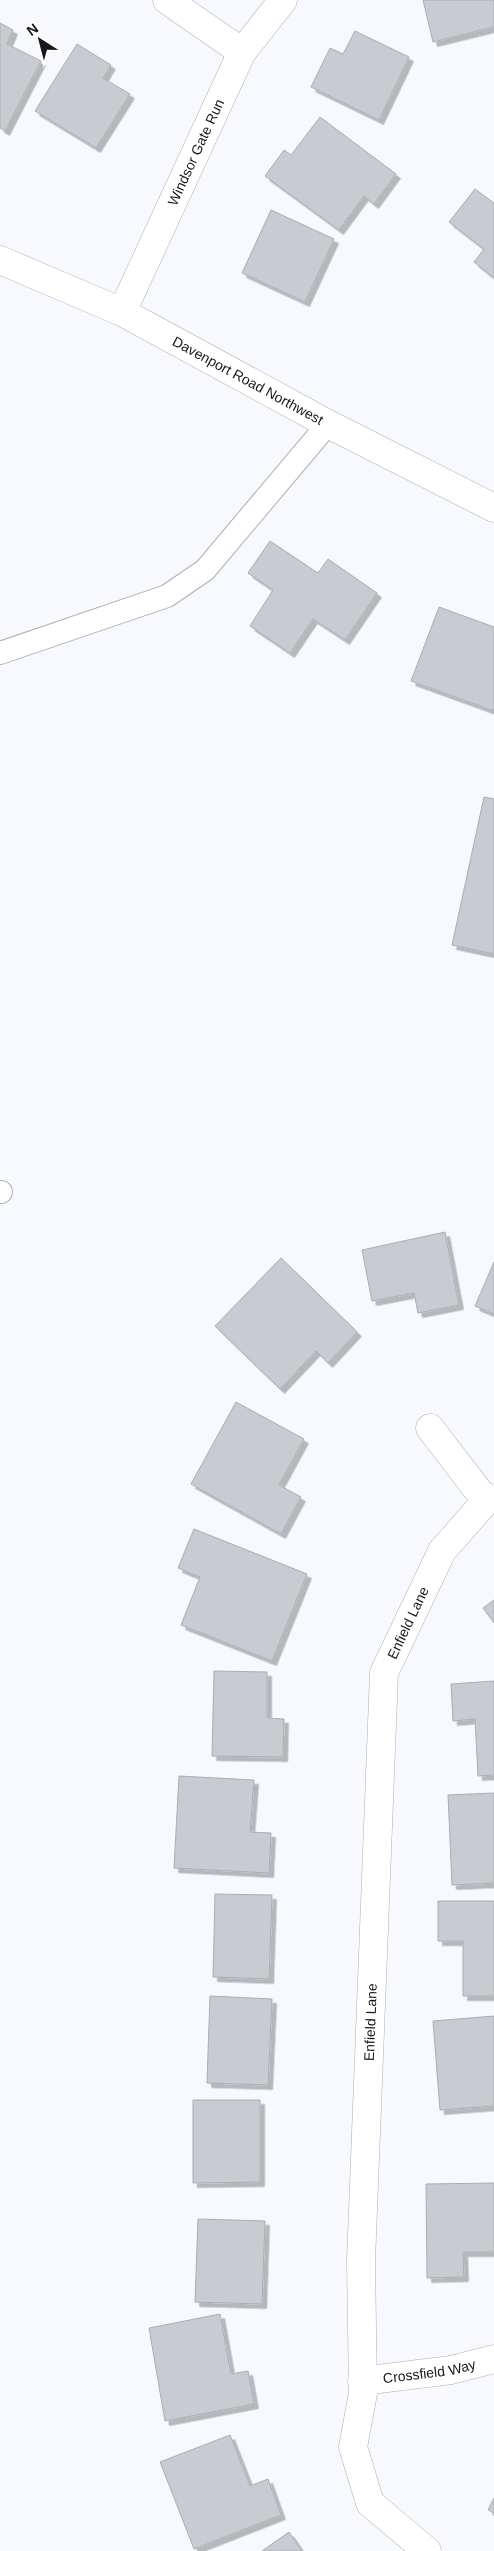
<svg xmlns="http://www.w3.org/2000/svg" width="494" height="2551" viewBox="0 0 494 2551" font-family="Arial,sans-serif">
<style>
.building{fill:#c9cbd1;stroke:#abadb3;filter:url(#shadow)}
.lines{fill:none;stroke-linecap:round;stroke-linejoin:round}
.lane-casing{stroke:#adafb5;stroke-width:24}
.street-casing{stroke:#adafb5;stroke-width:29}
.secondary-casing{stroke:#adafb5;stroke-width:29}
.lane{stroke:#fff;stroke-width:22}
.street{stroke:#fff;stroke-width:28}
.secondary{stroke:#fff;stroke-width:28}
.labels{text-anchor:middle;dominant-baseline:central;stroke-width:5;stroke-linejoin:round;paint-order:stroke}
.street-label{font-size:14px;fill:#17181a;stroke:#fff}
</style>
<defs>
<filter id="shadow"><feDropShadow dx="4.5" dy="4.5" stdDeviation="0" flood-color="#0004"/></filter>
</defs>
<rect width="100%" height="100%" fill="#f7f9ff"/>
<g class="building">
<path d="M423 0H494V27L433 42Z"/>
<path d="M0 23 13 30 7 44 41 61 5 131 0 128Z"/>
<path d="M355 31 409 57 379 120 311 87 330 48 343 54Z"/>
<path d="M77 44 111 65 103 78 130 94 96 148 35 111Z"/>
<path d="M320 117 396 174 374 204 364 196 339 230 265 176 284 150 291 155Z"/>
<path d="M475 189 494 203V278L474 262 484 249 449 222Z"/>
<path d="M271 210 334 239 305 302 242 273Z"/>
<path d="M270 541 318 573 328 559 377 593 345 640 313 619 290 653 250 626 273 590 248 573Z"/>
<path d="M439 607 494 627V711L411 681Z"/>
<path d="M484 797 494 799V954L452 945Z"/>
<path d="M445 1232 459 1305 418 1313 414 1293 372 1301 362 1250Z"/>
<path d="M281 1258 357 1332 328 1363 316 1351 280 1389 215 1326Z"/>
<path d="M494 1262V1314L475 1306Z"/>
<path d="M236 1402 304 1439 279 1485 301 1497 281 1534 191 1484Z"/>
<path d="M194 1529 307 1574 272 1661 181 1625 200 1577 178 1568Z"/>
<path d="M494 1600V1623L483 1608Z"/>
<path d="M214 1671 267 1672V1718L284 1719 283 1757 212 1756Z"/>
<path d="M494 1681V1775L478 1776 475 1719 453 1721 451 1684Z"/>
<path d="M179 1776 254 1780 250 1832 271 1833 269 1873 174 1868Z"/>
<path d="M494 1793V1883L452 1885 448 1795Z"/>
<path d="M215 1894 272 1895 269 1979 213 1977Z"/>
<path d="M438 1901H494V1996H463V1941H438Z"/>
<path d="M210 1996 272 1999 268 2085 207 2083Z"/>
<path d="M494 2016V2106L440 2110 433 2021Z"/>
<path d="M193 2100H260V2182L193 2183Z"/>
<path d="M494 2183V2252H463L464 2277 427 2278 426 2184Z"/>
<path d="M198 2219 265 2221 262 2304 195 2302Z"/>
<path d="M220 2314 231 2374 248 2371 254 2404 165 2421 149 2328Z"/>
<path d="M230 2435 250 2486 268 2479 281 2515 194 2549 160 2462Z"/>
<path d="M494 2498V2513L488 2510Z"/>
<path d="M289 2532 302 2551H262Z"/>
</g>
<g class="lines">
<g class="lane-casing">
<g id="lane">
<path d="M0 653 167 596 205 570 328 424"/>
<path d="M0 1192H1"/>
</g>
</g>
<g class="street-casing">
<g id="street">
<path d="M167 0 242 52"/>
<path id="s1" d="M122 312 242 52 283 0"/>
<path d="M430 1428 486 1501"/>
<path id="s2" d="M362 2381 451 2370 494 2359"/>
<path id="s3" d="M427 2551 370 2503 353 2447 363 2393 361 2261 384 1673 442 1551 486 1501 494 1498"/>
</g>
</g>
<g class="secondary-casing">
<g id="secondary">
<path id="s4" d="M0 260 122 312 328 424 494 508"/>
</g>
</g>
<use href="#lane" class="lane"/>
<use href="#street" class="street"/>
<use href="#secondary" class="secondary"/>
</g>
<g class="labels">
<g class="street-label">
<text stroke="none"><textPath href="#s1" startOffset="176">Windsor Gate Run</textPath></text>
<text stroke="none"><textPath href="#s4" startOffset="276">Davenport Road Northwest</textPath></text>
<text stroke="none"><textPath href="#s3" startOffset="964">Enfield Lane</textPath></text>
<text stroke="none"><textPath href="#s3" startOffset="559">Enfield Lane</textPath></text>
<text stroke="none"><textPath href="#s2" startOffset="68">Crossfield Way</textPath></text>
</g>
</g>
<g transform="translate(40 40) rotate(324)" stroke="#ffffff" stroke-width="4" paint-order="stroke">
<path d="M0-4L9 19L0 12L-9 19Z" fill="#17181a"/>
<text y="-8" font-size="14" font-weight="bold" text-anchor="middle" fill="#17181a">N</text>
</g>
</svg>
